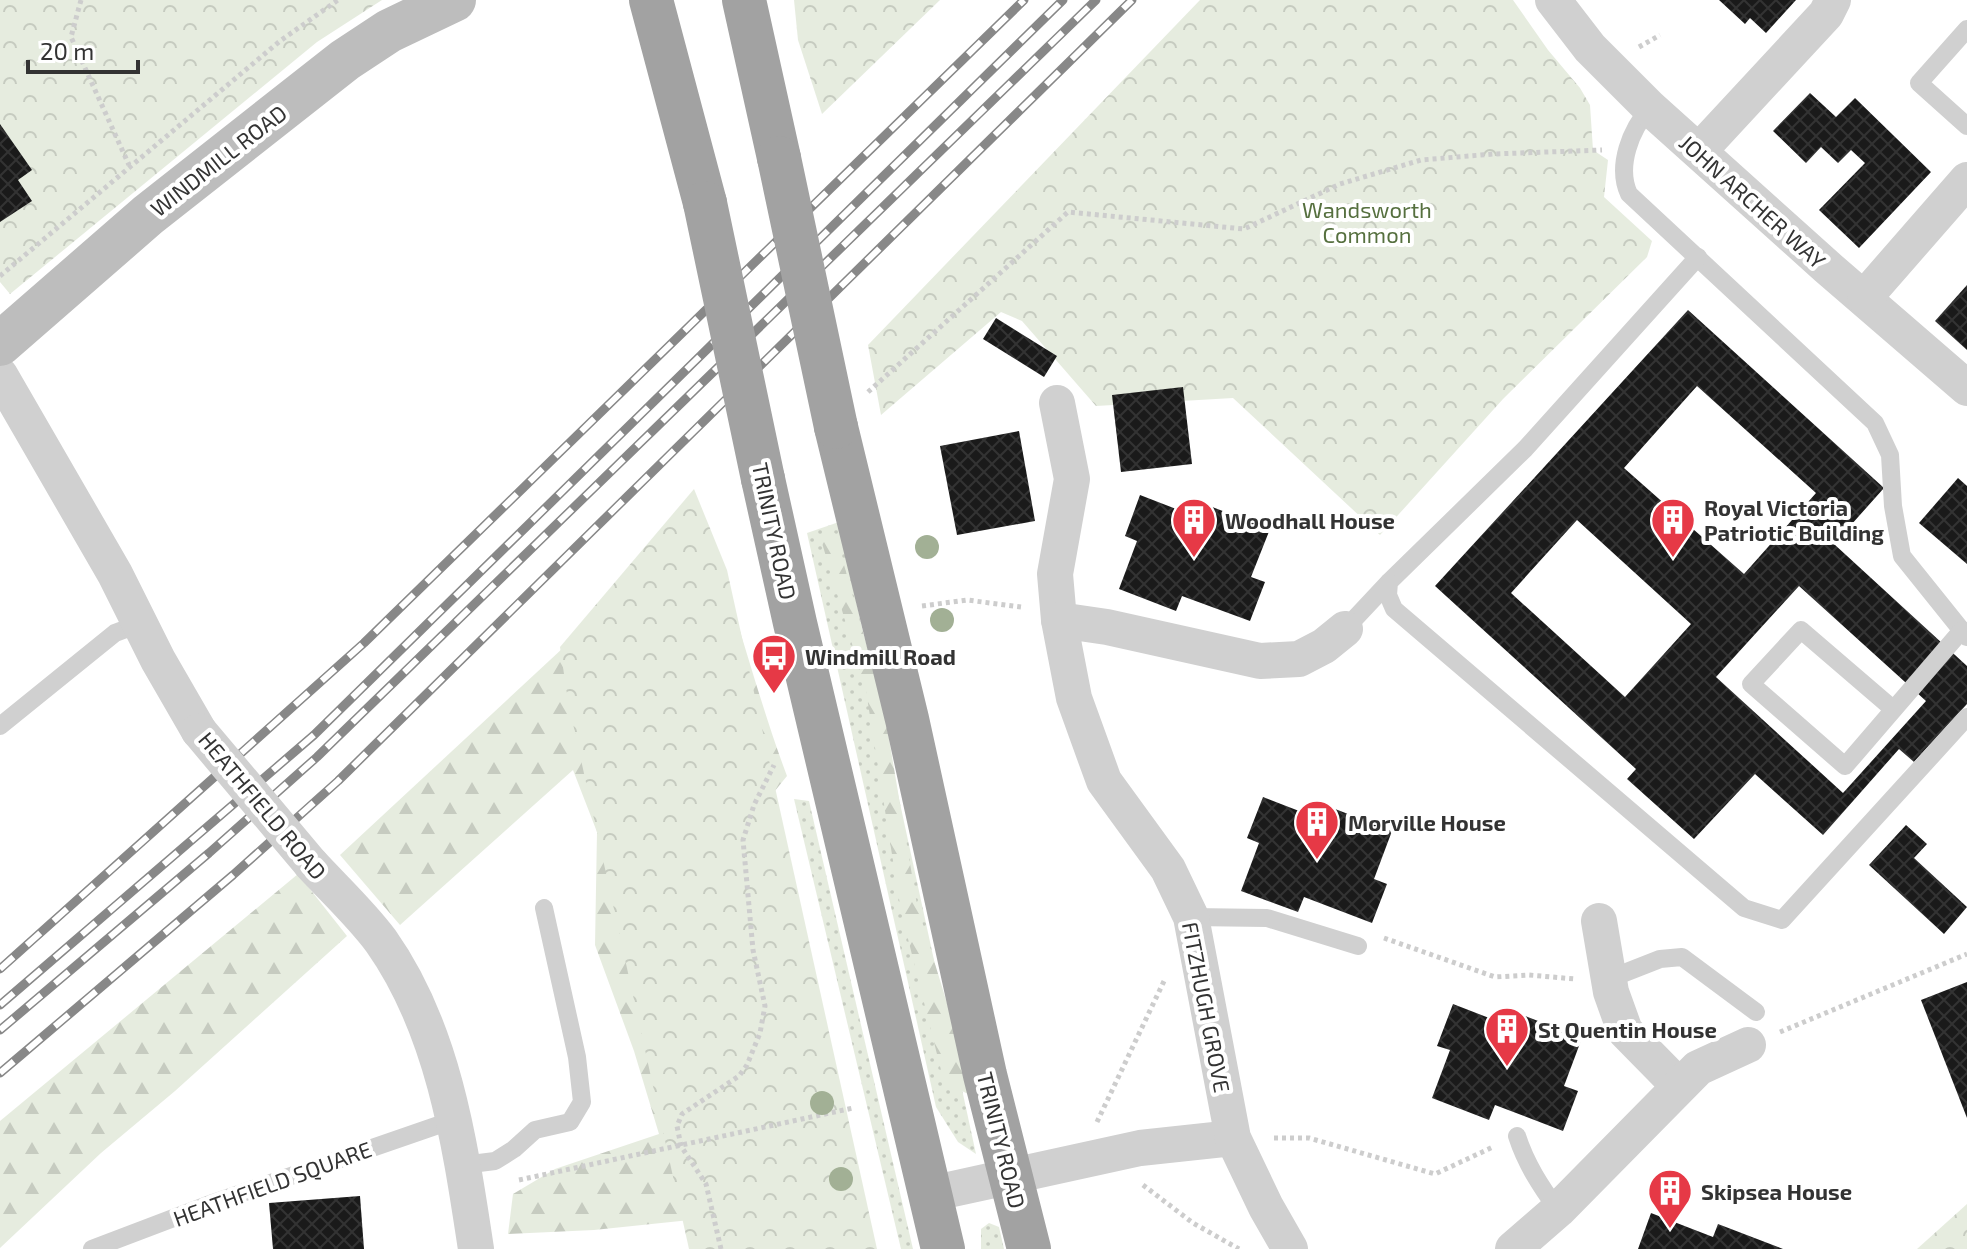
<svg xmlns="http://www.w3.org/2000/svg" width="1967" height="1249" viewBox="0 0 1967 1249" font-family="'Exo 2',sans-serif">
<style>
.grass{fill:url(#grass-dots)}
.forest{fill:url(#forest-firs)}
.park{fill:url(#park-crowns)}
.building{fill:url(#building-cross-hatch);fill-rule:evenodd}
.lines{fill:none;stroke-linecap:round;stroke-linejoin:round}
.path{stroke:#cdcdcd;stroke-width:5;stroke-dasharray:4 4;stroke-linecap:butt}
.service{stroke:#d0d0d0;stroke-width:18}
.minor{stroke:#d0d0d0;stroke-width:36}
.secondary{stroke:#bdbdbd;stroke-width:44}
.trunk{stroke:#a2a2a2;stroke-width:44}
.rail-casing{stroke:#888;stroke-width:9}
.rail{stroke:#fff;stroke-width:6;stroke-dasharray:18;stroke-linecap:butt}
.minor-bridge{stroke:#d0d0d0;stroke-width:36}
.trunk-bridge{stroke:#a2a2a2;stroke-width:44}
.tree{fill:#a2b095}
.labels{text-anchor:middle;dominant-baseline:central;stroke-width:8;stroke-linejoin:round;paint-order:stroke}
.street-label{font-size:22px;fill:#333;stroke:#fff}
.park-label{font-size:22px;fill:#56703f;stroke:#fff}
.poi-label{font-size:22px;font-weight:bold;fill:#333;stroke:#fff;text-anchor:start}
</style>
<defs>
<pattern id="grass-dots" width="8" height="8" patternUnits="userSpaceOnUse" patternTransform="scale(2)"><rect width="8" height="8" fill="#e6ecdf"/><path d="M2 2h.1M6 6h.1" fill="none" stroke="#c6cbc0" stroke-width="1.8" stroke-linecap="round"/></pattern>
<pattern id="forest-firs" width="22" height="20" patternUnits="userSpaceOnUse" patternTransform="scale(2)"><rect width="22" height="20" fill="#e6ecdf"/><path d="M5 1l3.5 6h-7zM16 11l3.5 6h-7z" fill="#c6cbc0"/></pattern>
<pattern id="park-crowns" width="20" height="18" patternUnits="userSpaceOnUse" patternTransform="scale(2)"><rect width="20" height="18" fill="#e6ecdf"/><path d="M2 6a3 3 0 1 1 6 0M12 15a3 3 0 1 1 6 0" fill="none" stroke="#c6cbc0"/></pattern>
<pattern id="building-cross-hatch" width="8" height="8" patternUnits="userSpaceOnUse" patternTransform="scale(2)"><rect width="8" height="8" fill="#1a1a1a"/><path d="M0 0l8 8M0 8l8-8" fill="none" stroke="#333"/></pattern>
</defs>
<rect width="100%" height="100%" fill="#fff"/>
<g class="grass">
<path d="M839 522 976 1154 958 1142 936 1107 807 533Z"/>
<path d="M794 799 809 801 913 1249H901Z"/>
<path d="M989 1223 999 1227 1004 1249H981V1229Z"/>
</g>
<g class="forest">
<path d="M702 519C735 603 755 691 787 776L748 824 690 1220 594 1230 508 1234 513 1194 555 1169 659 1134 634 1051 595 945 597 832 573 770 400 925 340 855Z"/>
<path d="M826 532 835 533 883 703 917 905 976 1098 944 1082 901 911 866 691 822 543Z"/>
<path d="M298 874 347 936 175 1091 101 1153 0 1248V1121Z"/>
</g>
<g class="park">
<path d="M0 0H382L317 42 10 294 0 282Z"/>
<path d="M794 0H940L822 114 798 40Z"/>
<path d="M1200 0H1513L1548 50 1580 88 1590 105 1593 150 1608 160 1604 197 1652 241 1647 257 1503 399 1380 535 1233 398 1096 406 1022 321 1001 312 881 415 868 345Z"/>
<path d="M694 489 727 570 877 1249H689L568 701 560 647Z"/>
<path d="M1967 1204V1249H1917Z"/>
</g>
<g class="building">
<path d="M1719 0H1796L1766 33 1750 18 1745 24Z"/>
<path d="M1810 93 1836 117 1855 98 1931 172 1859 248 1819 210 1865 163 1851 150 1838 163 1821 147 1806 163 1773 131Z"/>
<path d="M0 124 32 170 18 180 32 201 0 222Z"/>
<path d="M1967 285V350L1935 321Z"/>
<path d="M1688 310 1884 488 1834 544 1967 666V704L1914 762 1899 749 1823 835 1755 774 1694 839 1627 779 1636 769 1435 586ZM1697 386 1816 493 1744 574 1624 468ZM1577 520 1691 624 1625 697 1511 593ZM1799 586 1926 701 1843 793 1716 677Z"/>
<path d="M996 318 1057 356 1044 377 983 339Z"/>
<path d="M1183 387 1192 464 1121 472 1112 395Z"/>
<path d="M1019 431 1035 521 957 535 940 446Z"/>
<path d="M1958 478 1967 486V564L1919 523Z"/>
<path d="M1140 495 1202 519 1207 505 1270 529 1251 577 1265 582 1250 621 1182 596 1176 611 1119 589 1137 541 1125 536Z"/>
<path d="M1263 797 1325 821 1330 807 1392 831 1374 879 1387 884 1372 923 1304 897 1298 912 1241 891 1259 843 1247 838Z"/>
<path d="M1906 825 1927 844 1914 858 1967 907 1944 934 1869 865Z"/>
<path d="M1967 982V1118L1921 1000Z"/>
<path d="M1453 1004 1515 1028 1520 1014 1582 1038 1564 1086 1578 1091 1563 1131 1495 1105 1489 1120 1432 1098 1450 1050 1437 1046Z"/>
<path d="M360 1196 364 1249H273L269 1203Z"/>
<path d="M1651 1213 1713 1237 1718 1224 1783 1249H1638Z"/>
</g>
<g class="lines">
<g class="path">
<path d="M81 0 71 37 129 165"/>
<path d="M1639 47 1660 35"/>
<path d="M0 276 280 41 338 0"/>
<path d="M868 392 1068 212 1244 229 1340 184 1421 160 1493 154 1602 150"/>
<path d="M922 606 967 600 1021 607"/>
<path d="M1384 938 1495 977 1529 975 1575 979"/>
<path d="M1780 1032 1967 954"/>
<path d="M1097 1122 1165 979"/>
<path d="M1274 1138H1309L1435 1174 1493 1147"/>
<path d="M519 1180 853 1108"/>
<path d="M1143 1185 1193 1223 1239 1249"/>
<path d="M721 1249 706 1184 681 1146 677 1126 682 1114 739 1076 747 1065 760 1033 765 1006 753 950 743 840 754 805 774 765"/>
</g>
<g class="service">
<path d="M1967 29 1919 83 1967 126"/>
<path d="M1650 108C1631 129 1616 166 1629 194L1875 423 1890 455 1893 506 1902 556 1967 637"/>
<path d="M1698 257 1525 449 1389 582 1388 595 1394 609 1744 908 1782 920 1967 717"/>
<path d="M1345 629 1389 582"/>
<path d="M1893 709 1801 630 1751 684 1845 766 1962 630"/>
<path d="M0 726 115 633 139 624"/>
<path d="M1191 917 1267 918 1358 946"/>
<path d="M1609 979 1660 959 1682 957 1756 1012"/>
<path d="M1517 1136C1526 1164 1541 1187 1558 1210"/>
<path d="M463 1165 495 1161 514 1149 535 1130 570 1122 582 1102 577 1057 544 908"/>
<path d="M92 1249 213 1203 453 1120"/>
</g>
<g class="minor">
<path d="M1553 0 1590 48 1650 108 1827 267 1967 388"/>
<path d="M1699 151 1826 14 1833 0"/>
<path d="M1865 297 1967 180"/>
<path d="M0 375 115 574 158 660 199 731"/>
<path d="M1057 403 1072 479 1055 574 1059 620"/>
<path d="M311 864C334 889 361 914 381 941 444 1030 460 1144 476 1249"/>
<path d="M1599 921 1611 992 1625 1031 1679 1086"/>
<path d="M930 1194 1140 1148 1233 1138"/>
<path d="M1290 1249 1266 1207 1233 1138 1191 917 1168 869 1104 781 1074 698 1059 620 1107 627 1260 661 1299 659 1324 646 1345 629"/>
<path d="M1513 1249 1558 1210 1698 1068 1748 1045"/>
</g>
<path class="secondary" d="M0 344 148 215 345 60 389 31 454 0"/>
<g class="trunk">
<path d="M651 0 705 203"/>
<path d="M744 0 779 158"/>
<path d="M836 427 907 719 985 1075 1029 1249"/>
<path d="M763 479 795 623 943 1249"/>
</g>
<g class="rail-casing">
<g id="rail">
<path d="M0 969 364 643 1024 0"/>
<path d="M0 1005 314 735 1063 0"/>
<path d="M0 1030 209 853 317 757 1096 0"/>
<path d="M0 1073 233 875 338 781 1132 0"/>
</g>
</g>
<use href="#rail" class="rail"/>
<path class="minor-bridge" d="M199 731 311 864"/>
<g class="trunk-bridge">
<path d="M779 158 836 427"/>
<path d="M705 203 763 479"/>
</g>
</g>
<g class="tree">
<circle cx="927" cy="547" r="12"/>
<circle cx="942" cy="620" r="12"/>
<circle cx="822" cy="1103" r="12"/>
<circle cx="841" cy="1179" r="12"/>
</g>
<defs>
<g id="building-pin" transform="scale(2.3)"><path d="M0 17L-7.5 6A9.5 9.5 0 1 1 7.5 6Z" fill="#e63946" stroke="#fff"/><path d="M-4-6H4V6H1V3H-1V6H-4ZM-2.5-4.3h1.7v1.8h-1.7ZM.8-4.3h1.7v1.8H.8ZM-2.5-1h1.7V.8h-1.7ZM.8-1h1.7V.8H.8Z" fill="#fff"/></g>
<g id="bus-pin" transform="scale(2.3)"><path d="M0 17L-7.5 6A9.5 9.5 0 1 1 7.5 6Z" fill="#e63946" stroke="#fff"/><path d="M-5-6H5V4H4V6H2V4H-2V6H-4V4H-5ZM-3.5-4V0h7V-4ZM-3.5 1.2v1.5H-2V1.2ZM2 1.2v1.5H3.5V1.2Z" fill="#fff"/></g>
</defs>
<g fill-rule="evenodd">
<use href="#building-pin" x="1194" y="520"/>
<use href="#building-pin" x="1673" y="520"/>
<use href="#bus-pin" x="774" y="656"/>
<use href="#building-pin" x="1317" y="822"/>
<use href="#building-pin" x="1507" y="1029"/>
<use href="#building-pin" x="1670" y="1191"/>
</g>
<g class="labels">
<g class="street-label">
<text transform="translate(218 160) rotate(-38)">WINDMILL ROAD</text>
<text transform="translate(1753 201) rotate(42)">JOHN ARCHER WAY</text>
<text transform="translate(775 531) rotate(78)">TRINITY ROAD</text>
<text transform="translate(263 805) rotate(50)">HEATHFIELD ROAD</text>
<text transform="translate(1207 1007) rotate(79)">FITZHUGH GROVE</text>
<text transform="translate(1002 1140) rotate(76)">TRINITY ROAD</text>
<text transform="translate(272 1183) rotate(-20)">HEATHFIELD SQUARE</text>
</g>
<g class="park-label">
<text x="1367" y="209">Wandsworth<tspan x="1367" dy="25">Common</tspan></text>
</g>
<g class="poi-label">
<text x="1704" y="507">Royal Victoria<tspan x="1704" dy="25">Patriotic Building</tspan></text>
<text x="1225" y="520">Woodhall House</text>
<text x="805" y="656">Windmill Road</text>
<text x="1348" y="822">Morville House</text>
<text x="1538" y="1029">St Quentin House</text>
<text x="1701" y="1191">Skipsea House</text>
</g>
</g>
<path d="M28 60v12h110v-12" fill="none" stroke="#333333" stroke-width="4"/>
<text x="40" y="60" font-size="24" fill="#333333" stroke="#ffffff" stroke-width="6" paint-order="stroke">20 m</text>
</svg>
